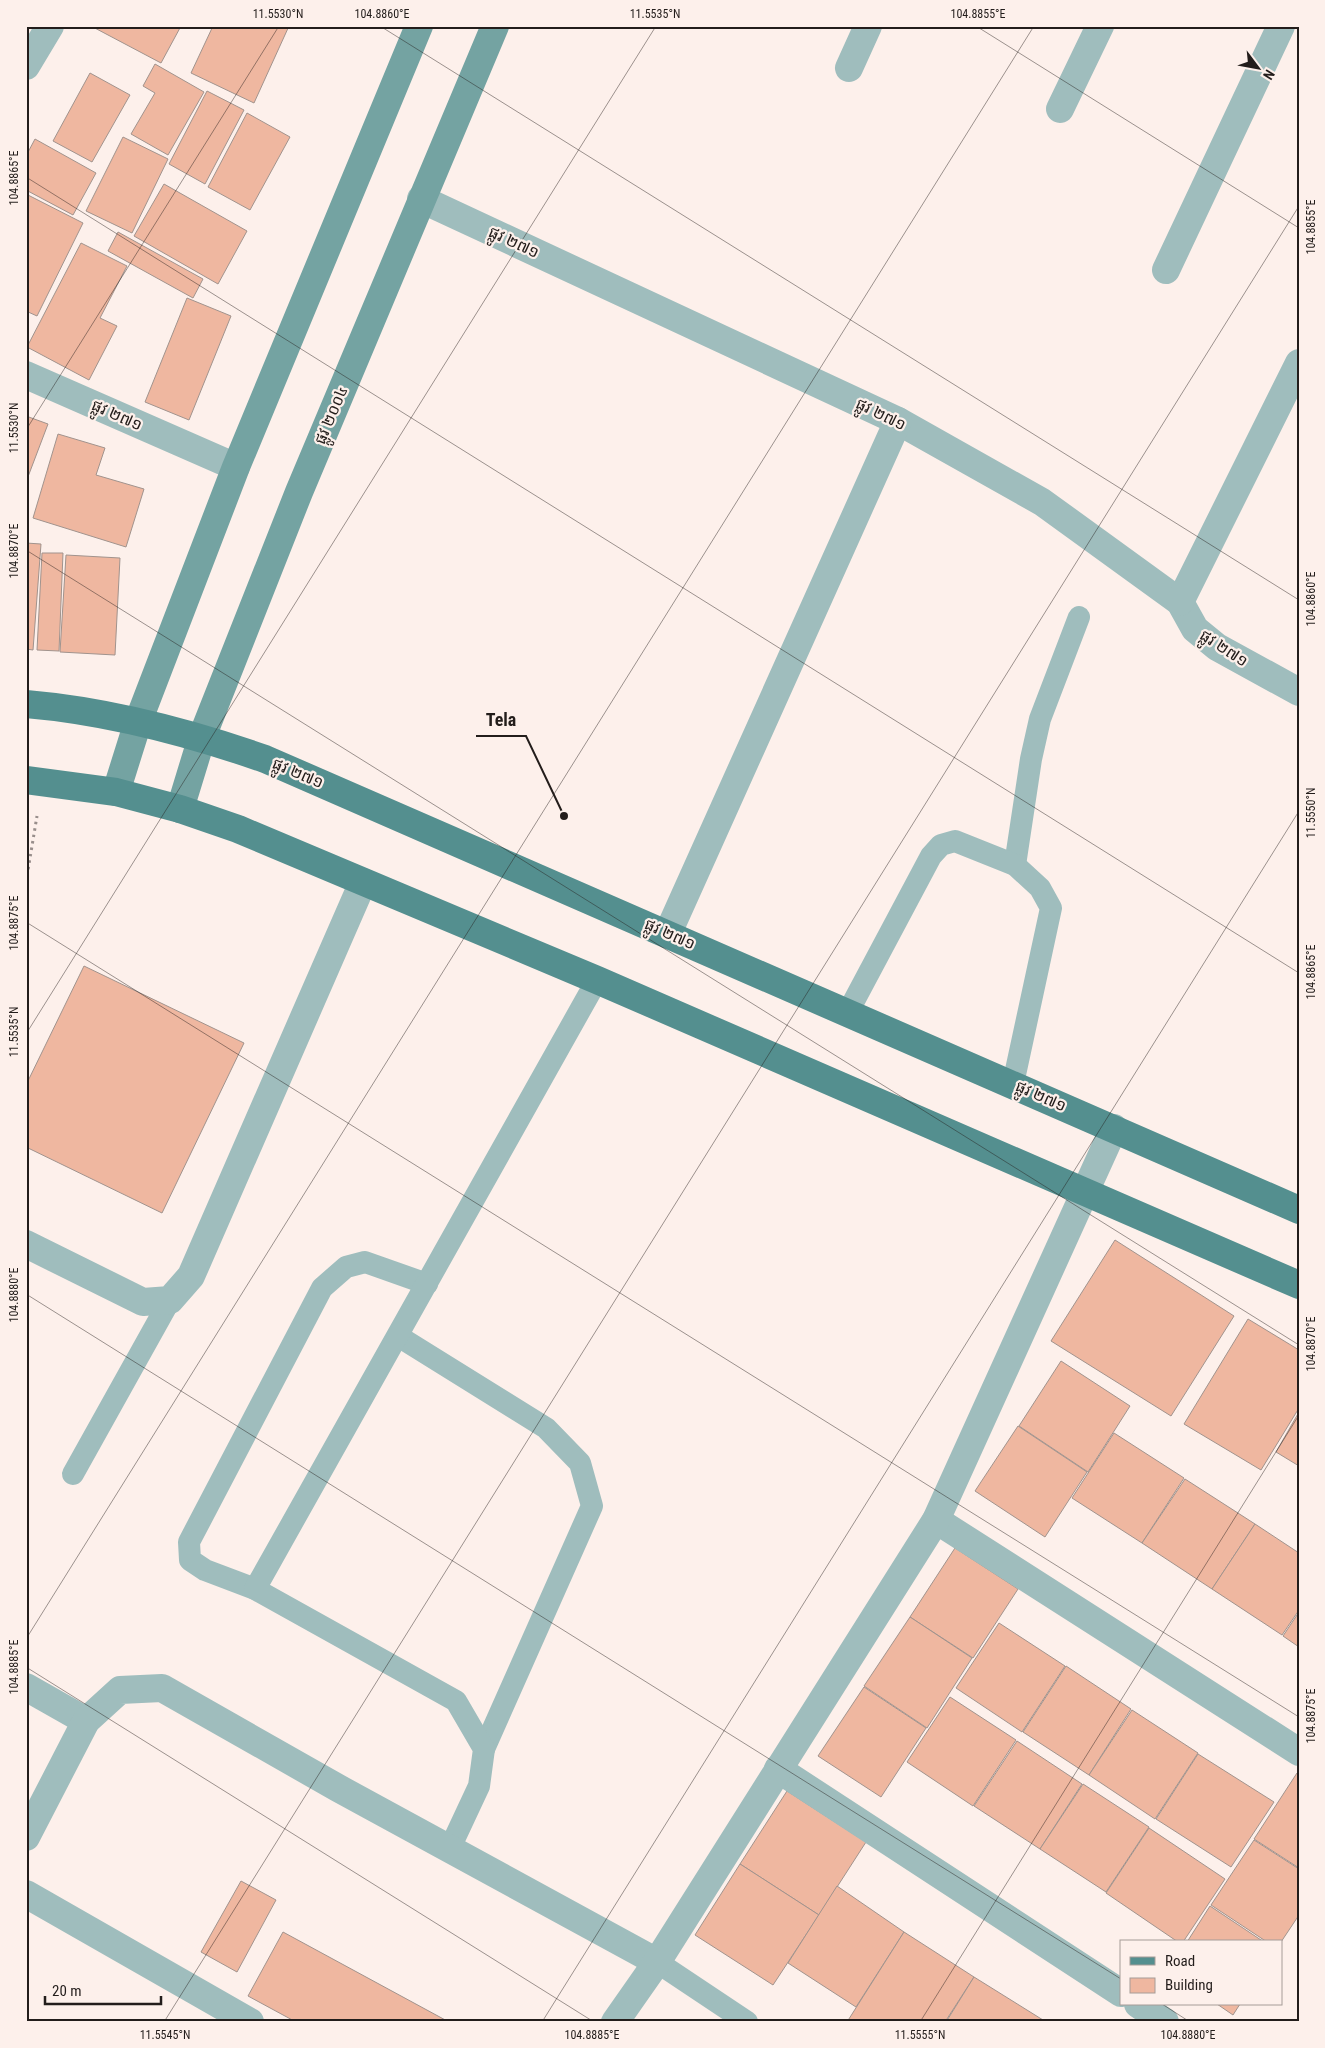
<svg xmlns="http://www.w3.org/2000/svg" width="1325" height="2048" viewBox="0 0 1325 2048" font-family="'Roboto Condensed','Noto Sans Khmer',sans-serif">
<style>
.building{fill:#efb7a0;stroke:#a1938d}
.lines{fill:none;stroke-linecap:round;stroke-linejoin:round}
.path{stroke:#988e8b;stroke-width:3;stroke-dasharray:2.5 4;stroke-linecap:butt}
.service{stroke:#9fbdbd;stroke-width:22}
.minor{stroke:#9fbdbd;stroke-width:28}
.secondary{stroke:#74a3a2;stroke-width:28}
.primary{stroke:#548f8f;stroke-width:28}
.ticks{fill:none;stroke:#231d1b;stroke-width:1;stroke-opacity:0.45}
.labels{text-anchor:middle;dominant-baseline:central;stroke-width:4.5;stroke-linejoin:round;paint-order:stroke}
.street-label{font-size:16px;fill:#231d1b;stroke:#fdf0eb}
.leader{fill:none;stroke:#231d1b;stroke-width:2}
.callout-dot{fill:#231d1b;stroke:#fdf0eb;stroke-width:2}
.callout-label{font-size:18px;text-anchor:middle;font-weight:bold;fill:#231d1b;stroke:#fdf0eb;stroke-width:4.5;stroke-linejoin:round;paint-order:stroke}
.neatline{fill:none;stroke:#231d1b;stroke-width:2}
.ticks-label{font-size:12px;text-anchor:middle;fill:#231d1b}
</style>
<rect width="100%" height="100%" fill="#fdf0eb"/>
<g class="building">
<path d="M91 26H181L161 63Z"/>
<path d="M213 26H289L254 103 191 73Z"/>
<path d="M155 64 204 92 168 155 131 134 155 93 143 86Z"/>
<path d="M90 73 130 95 92 162 53 141Z"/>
<path d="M207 91 244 110 205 184 169 164Z"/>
<path d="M247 113 290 137 250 210 208 187Z"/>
<path d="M123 137 168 159 132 233 86 211Z"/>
<path d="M35 139 96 173 73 215 26 190V156Z"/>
<path d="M164 184 247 231 218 284 134 236Z"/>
<path d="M26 194 83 223 37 316 26 311Z"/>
<path d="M118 232 203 279 193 298 108 251Z"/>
<path d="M81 243 127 266 100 318 117 326 89 380 27 347Z"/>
<path d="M187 298 231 316 189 420 145 402Z"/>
<path d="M26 416 48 424 26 482Z"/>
<path d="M58 434 105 448 96 475 144 489 126 547 33 518Z"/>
<path d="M26 543 41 544 33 650 26 649Z"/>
<path d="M42 553H63L59 651 37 650Z"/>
<path d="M66 555 120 558 115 655 60 652Z"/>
<path d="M84 966 244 1043 162 1213 26 1147V1085Z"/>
<path d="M1115 1240 1234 1316 1171 1416 1051 1341Z"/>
<path d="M1248 1319 1299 1350V1408L1261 1470 1184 1424Z"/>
<path d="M1061 1361 1130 1406 1088 1472 1019 1426Z"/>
<path d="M1299 1412V1466L1276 1452Z"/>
<path d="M1018 1426 1087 1472 1045 1537 975 1491Z"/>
<path d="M1114 1433 1184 1478 1142 1543 1072 1498Z"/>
<path d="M1185 1479 1255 1524 1212 1589 1142 1543Z"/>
<path d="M1255 1524 1299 1553V1610L1282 1635 1212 1589Z"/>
<path d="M955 1548 1018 1589 973 1658 910 1617Z"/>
<path d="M1299 1612V1647L1283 1636Z"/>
<path d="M910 1617 972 1658 927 1728 864 1686Z"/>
<path d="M999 1623 1065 1666 1022 1732 956 1688Z"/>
<path d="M1066 1666 1131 1709 1089 1775 1023 1732Z"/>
<path d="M864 1687 926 1728 881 1797 818 1756Z"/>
<path d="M950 1697 1016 1740 973 1806 907 1762Z"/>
<path d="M1132 1710 1198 1753 1155 1819 1089 1775Z"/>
<path d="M1017 1741 1082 1784 1040 1849 974 1806Z"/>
<path d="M1198 1754 1274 1802 1231 1867 1156 1819Z"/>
<path d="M1297 1773 1299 1775V1868L1254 1839Z"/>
<path d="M1083 1784 1149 1827 1106 1892 1040 1849Z"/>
<path d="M787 1791 866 1842 819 1915 740 1864Z"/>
<path d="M1149 1828 1225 1879 1183 1942H1178L1106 1893Z"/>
<path d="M1254 1840 1299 1869V1915L1281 1942H1267L1211 1905Z"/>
<path d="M740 1864 819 1915 773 1985 695 1935Z"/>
<path d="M241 1881 276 1900 237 1972 201 1952Z"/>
<path d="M837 1886 904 1932 856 2007 788 1963Z"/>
<path d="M1210 1906 1264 1942H1187Z"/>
<path d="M283 1932 449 2022H296L248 1996Z"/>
<path d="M904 1932 974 1977 945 2022H847Z"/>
<path d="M974 1977 1043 2020 1042 2022H946Z"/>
<path d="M1217 2004H1240L1233 2015Z"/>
</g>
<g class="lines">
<path class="path" d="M26 882 37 816"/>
<g class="service">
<path d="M1015 865 1031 759 1040 719 1079 617"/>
<path d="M848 1012 931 856 941 845 955 841 1015 865 1040 888 1051 908 1013 1084"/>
<path d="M398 1336 546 1428 580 1463 592 1506 484 1749"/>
<path d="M73 1474 170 1300"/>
<path d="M255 1589 205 1570 190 1560 189 1542 322 1288 346 1267 365 1262 427 1284"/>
<path d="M450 1848 479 1786 484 1749 456 1701 255 1589 597 980"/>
<path d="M657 1962 747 2022"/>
</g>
<g class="minor">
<path d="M26 66 50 26"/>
<path d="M849 68 868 26"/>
<path d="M1060 109 1100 26"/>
<path d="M421 199 898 421 1042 502 1180 602 1195 629 1217 647 1299 692"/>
<path d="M1166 270 1281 26"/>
<path d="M26 375 236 467"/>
<path d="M1180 602 1299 363"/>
<path d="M668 933 898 421"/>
<path d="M26 1244 143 1302 170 1300 191 1276 363 882"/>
<path d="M936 1520 1299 1752"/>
<path d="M26 1687 86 1721"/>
<path d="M778 1769 1121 1993"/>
<path d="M26 1837 86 1721 120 1690 162 1688 338 1788 657 1962"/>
<path d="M26 1894 250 2022"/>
<path d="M1138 2004 1165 2022"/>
<path d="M615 2022 657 1962 936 1520 1114 1128"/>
</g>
<g class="secondary">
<path d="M116 792 138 722 236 467 419 26"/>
<path d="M180 809 202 737 299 492 495 26"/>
</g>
<g class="primary">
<path d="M26 704C108 711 188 732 265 759L1299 1210"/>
<path d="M26 780 116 792 180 809 238 829 597 980 1299 1285"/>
</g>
</g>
<path class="ticks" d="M380 26 1299 600M976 26 1299 228M26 177 1299 973M26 430 279 26M26 550 1299 1345M26 922 1299 1717M26 1034 656 26M26 1294 1121 1979M26 1639 1034 26M26 1667 594 2022M1162 2004 1190 2022M164 2022 1299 206M542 2022 1299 811M920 2022 1299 1415M1297 2022 1299 2019"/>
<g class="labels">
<g class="street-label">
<text transform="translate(514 242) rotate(25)">ផ្លូវ ២៧១</text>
<text transform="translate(881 414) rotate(26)">ផ្លូវ ២៧១</text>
<text transform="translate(117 415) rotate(24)">ផ្លូវ ២៧១</text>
<text transform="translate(331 415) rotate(-67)">ផ្លូវ ២០០៤</text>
<text transform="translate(1224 648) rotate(33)">ផ្លូវ ២៧១</text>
<text transform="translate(298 773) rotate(23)">ផ្លូវ ២៧១</text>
<text transform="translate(670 934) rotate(24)">ផ្លូវ ២៧១</text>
<text transform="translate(1041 1096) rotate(24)">ផ្លូវ ២៧១</text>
</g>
</g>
<path class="leader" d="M564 816L526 736H476"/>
<circle class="callout-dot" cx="564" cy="816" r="5"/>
<g class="callout-label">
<text x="501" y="726">Tela</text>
</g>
<rect width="1325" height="2048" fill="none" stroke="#fdf0eb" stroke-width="55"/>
<rect x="1120" y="1940" width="162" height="65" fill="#fdf0eb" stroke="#a69c98"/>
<rect x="1130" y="1957" width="25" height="8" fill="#548f8f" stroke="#a69c98"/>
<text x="1165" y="1966" font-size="15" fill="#231d1b">Road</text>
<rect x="1130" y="1978" width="25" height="15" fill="#efb7a0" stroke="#a69c98"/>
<text x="1165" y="1990" font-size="15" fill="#231d1b">Building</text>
<g transform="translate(1258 68) rotate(122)" stroke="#fdf0eb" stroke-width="4" paint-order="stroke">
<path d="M0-4L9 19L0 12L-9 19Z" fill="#231d1b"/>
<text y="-8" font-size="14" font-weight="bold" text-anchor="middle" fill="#231d1b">N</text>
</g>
<path d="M45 1996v8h116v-8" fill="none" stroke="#231d1b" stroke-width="2.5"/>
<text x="52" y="1996" font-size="15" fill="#231d1b" stroke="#fdf0eb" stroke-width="4" paint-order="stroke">20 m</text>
<rect x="28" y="28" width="1270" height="1992" class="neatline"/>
<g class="ticks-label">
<text x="278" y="18">11.5530°N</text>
<text x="382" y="18">104.8860°E</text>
<text x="655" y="18">11.5535°N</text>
<text x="978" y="18">104.8855°E</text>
<text transform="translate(14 178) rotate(-90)" y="4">104.8865°E</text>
<text transform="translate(1311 227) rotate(-90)" y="4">104.8855°E</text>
<text transform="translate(14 428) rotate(-90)" y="4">11.5530°N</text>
<text transform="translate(14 551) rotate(-90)" y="4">104.8870°E</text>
<text transform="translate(1311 599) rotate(-90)" y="4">104.8860°E</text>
<text transform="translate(1311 813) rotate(-90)" y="4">11.5550°N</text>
<text transform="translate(14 923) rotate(-90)" y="4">104.8875°E</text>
<text transform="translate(1311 972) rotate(-90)" y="4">104.8865°E</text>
<text transform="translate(14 1032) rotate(-90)" y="4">11.5535°N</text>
<text transform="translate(14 1295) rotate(-90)" y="4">104.8880°E</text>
<text transform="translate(1311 1344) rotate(-90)" y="4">104.8870°E</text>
<text transform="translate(14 1667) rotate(-90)" y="4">104.8885°E</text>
<text transform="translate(1311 1716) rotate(-90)" y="4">104.8875°E</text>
<text x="165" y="2039">11.5545°N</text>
<text x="592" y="2039">104.8885°E</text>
<text x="920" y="2039">11.5555°N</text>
<text x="1188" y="2039">104.8880°E</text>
</g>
</svg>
